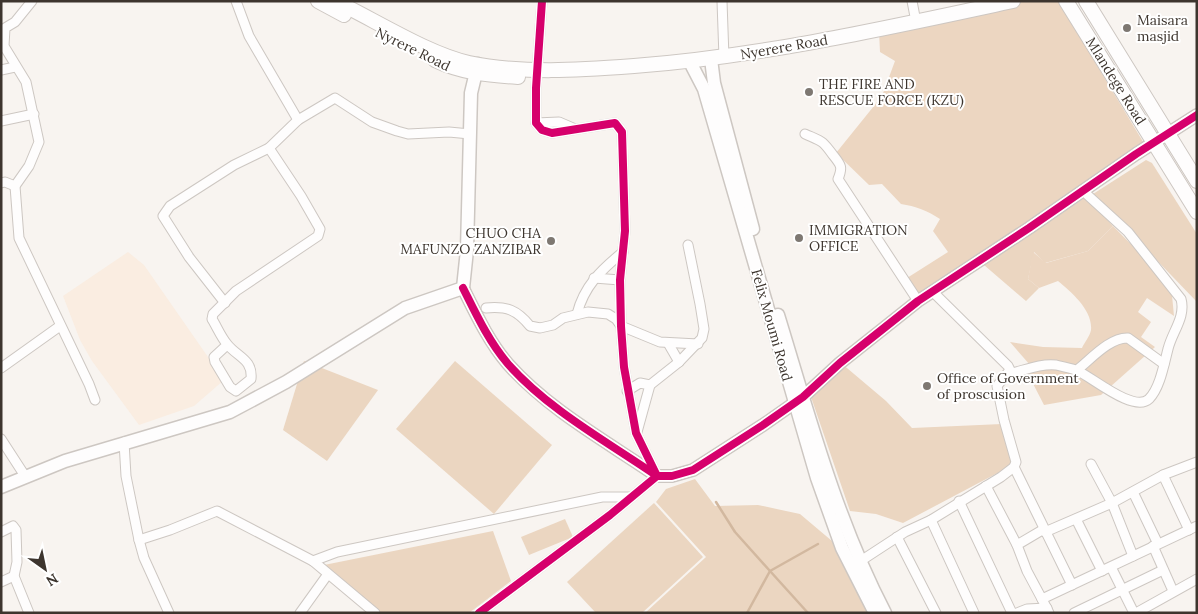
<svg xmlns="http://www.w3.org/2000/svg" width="1198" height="614" viewBox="0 0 1198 614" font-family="Lora,serif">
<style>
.built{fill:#faede1}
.green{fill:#ebd6c1}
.forest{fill:#ecd6c1}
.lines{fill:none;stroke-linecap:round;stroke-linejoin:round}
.stream{stroke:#d2b89f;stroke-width:2.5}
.minor-casing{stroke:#cdc7c2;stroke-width:11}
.tertiary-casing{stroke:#cdc7c2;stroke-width:14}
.secondary-casing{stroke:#cdc7c2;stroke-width:15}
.primary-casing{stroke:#cdc7c2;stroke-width:16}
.minor{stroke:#fefdfd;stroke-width:9}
.tertiary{stroke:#fefdfd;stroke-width:11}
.secondary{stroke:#fefdfd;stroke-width:12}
.primary{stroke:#fefdfd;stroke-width:14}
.cycleway-casing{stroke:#fff;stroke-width:11}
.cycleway{stroke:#d6006c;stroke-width:8}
.poi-dot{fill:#7e7872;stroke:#fff;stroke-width:2}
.labels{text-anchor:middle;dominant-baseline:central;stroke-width:4;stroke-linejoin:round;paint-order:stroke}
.poi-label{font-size:14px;fill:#3d352e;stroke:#fff;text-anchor:start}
.street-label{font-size:14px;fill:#3d352e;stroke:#fff}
</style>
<rect width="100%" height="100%" fill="#f8f4f0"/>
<path class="built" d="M128 252 144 265 224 380 194 406 139 425 92 361 80 340 63 296Z"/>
<g class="green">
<path d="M1146 160 1152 163 1197 234V302L1093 194Z"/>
<path d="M1086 197 1113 226 1088 251 1045 263 1034 252 1028 279 1039 288 1026 301 984 265Z"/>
<path d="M304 361 378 390 327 461 283 430Z"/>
<path d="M455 361 552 445 494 514 396 429Z"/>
<path d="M841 363 886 401 912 428 1002 424 1014 461 1007 468 903 523 876 514 850 511 810 394Z"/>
<path d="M695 479 715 506 758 505 800 514 832 541 871 613H645L706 557 656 502 666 489Z"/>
<path d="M654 503 703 557 642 613H596L567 582Z"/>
<path d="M565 519 573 537 529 555 521 537Z"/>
<path d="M493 531 511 581 469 613H381L324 565Z"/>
</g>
<g class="forest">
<path d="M1022 1H1058L1145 145 917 294 907 278 948 252 933 231 940 219C928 211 915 206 901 204L882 184 869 185 836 153 882 96 895 61 880 52 879 31Z"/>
<path d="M1113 226 1171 285 1174 316 1147 298 1138 312 1151 322 1141 337 1155 347 1101 395 1044 405 1026 370 1030 365 1010 342 1043 347 1082 348C1084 343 1090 336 1091 330 1093 310 1071 292 1058 281L1039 288 1028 279 1033 252 1046 263 1088 251Z"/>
</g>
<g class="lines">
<g class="stream">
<path d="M716 502 735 532 770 571 747 613"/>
<path d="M808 613 770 571 818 544"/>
</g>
<g class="minor-casing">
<g id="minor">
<path d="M32 1 15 22 5 28 4 46 26 82 39 142 29 166 15 186 19 238 89 384 95 400"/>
<path d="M236 1 249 36 298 120"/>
<path d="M722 1 724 58"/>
<path d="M912 1 916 22"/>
<path d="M1 70 15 67"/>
<path d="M1 121 34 114"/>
<path d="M536 123 559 122 573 128"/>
<path d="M805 134C823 142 822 140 833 155 841 165 843 167 838 179L918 301"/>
<path d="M1 183 5 182 15 186"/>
<path d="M594 278 620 280"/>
<path d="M225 303 189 257 163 216 170 206 234 165 269 148 298 120 335 98 372 122 397 131 408 134 449 132 470 134"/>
<path d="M486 308C507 306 517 310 530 326L540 328 553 325 563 318 588 312 608 314 616 319 621 326 660 342 698 344"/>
<path d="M577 314C584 286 601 270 623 252"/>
<path d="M668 343 679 362"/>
<path d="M227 345 214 357 215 362 230 387 236 391 251 379C253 359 237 357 227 344 221 337 217 327 212 319L213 314 236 291 318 236 320 229 301 196 269 148"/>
<path d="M1 368 60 326"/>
<path d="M1077 370C1090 360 1110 337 1128 338L1164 364"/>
<path d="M1008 374C1023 371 1040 363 1056 365 1063 367 1072 368 1078 371 1093 378 1134 413 1149 399 1160 388 1164 364 1168 349 1172 332 1186 317 1181 299L1128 232 1082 190"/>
<path d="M627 391 640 383 650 385"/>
<path d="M637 432 650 385 679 362 702 338 704 329 700 304 688 245"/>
<path d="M1 439 25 476"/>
<path d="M124 442 126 476 139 540 144 558 169 613"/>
<path d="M1091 464 1112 503 1163 475 1197 462"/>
<path d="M1014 467 1072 585"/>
<path d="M1163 475 1189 530"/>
<path d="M986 486 1017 545"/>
<path d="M1133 492 1158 544"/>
<path d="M959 501 1012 613"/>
<path d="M1076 519 1102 571"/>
<path d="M931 520 974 613"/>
<path d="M1 532 13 526 16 530 17 562 14 576 29 613"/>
<path d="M1045 532 1112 503 1133 556"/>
<path d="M897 537 936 613"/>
<path d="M139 540 170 530 217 511 313 561"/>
<path d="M1153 546 1173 591"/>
<path d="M856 564 905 532 931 520 1001 477 1014 467 1016 462 1004 420 997 386 1010 370 1008 366 933 292"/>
<path d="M1111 567 1134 613"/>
<path d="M1 582 14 576"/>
<path d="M1042 599 1027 571 1017 545 1044 529"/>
<path d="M300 613 328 574"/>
<path d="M375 613 313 561 337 552 602 497H631"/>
<path d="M479 613 610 515 657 476 636 433 624 367 621 326 620 280 625 231 622 132 615 123 552 133 542 130 536 123V88L542 1"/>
<path d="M1017 613 1027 609 1047 608"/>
<path d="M1049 613 1042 599 1197 526"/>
<path d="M1074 613 1163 570"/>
<path d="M1136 613 1197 579"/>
</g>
</g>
<g class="tertiary-casing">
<path id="tertiary" d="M463 288C476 314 489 342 508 364 549 410 606 441 657 476H672L693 470 763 425 803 397 840 363 918 301 1029 228 1136 154 1197 115"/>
</g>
<g class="secondary-casing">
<g id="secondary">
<path d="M711 59 714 83 753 229"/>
<path d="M690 62 704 89 817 478 842 548 875 613"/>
<path d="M778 315C809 416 836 519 885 613"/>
<path d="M1 487 65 461 230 412 286 382 405 308 463 288 467 250 471 93 478 64"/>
</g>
</g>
<g class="primary-casing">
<g id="primary">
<path d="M318 1 344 15"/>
<path d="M335 1C375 20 428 54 469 63 523 74 579 70 634 66 763 56 887 28 1013 1"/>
<path d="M1066 1 1197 212"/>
<path d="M1086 1 1197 181"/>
<path d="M435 60C462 73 488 75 518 77"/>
</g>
</g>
<use href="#minor" class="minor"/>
<use href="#tertiary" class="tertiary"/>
<use href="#secondary" class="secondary"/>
<use href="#primary" class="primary"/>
<g class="cycleway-casing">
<g id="cycleway">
<path d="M463 288C476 314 489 342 508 364 549 410 606 441 657 476H672L693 470 763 425 803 397 840 363 918 301 1029 228 1136 154 1197 115"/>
<path d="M479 613 610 515 657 476 636 433 624 367 621 326 620 280 625 231 622 132 615 123 552 133 542 130 536 123V88L542 1"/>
</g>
</g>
<use href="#cycleway" class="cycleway"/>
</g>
<g class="poi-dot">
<circle cx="1127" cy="28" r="5"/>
<circle cx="809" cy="92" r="5"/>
<circle cx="799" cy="238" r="5"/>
<circle cx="551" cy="241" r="5"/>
<circle cx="927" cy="386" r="5"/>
</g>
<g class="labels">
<g class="poi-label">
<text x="1137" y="20">Maisara<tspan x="1137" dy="16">masjid</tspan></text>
<text x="819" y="84">THE FIRE AND<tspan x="819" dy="16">RESCUE FORCE (KZU)</tspan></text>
<text x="809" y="230">IMMIGRATION<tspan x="809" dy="16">OFFICE</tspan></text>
<text x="541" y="233" text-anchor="end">CHUO CHA<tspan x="541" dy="16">MAFUNZO ZANZIBAR</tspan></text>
<text x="937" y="378">Office of Government<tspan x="937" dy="16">of proscusion</tspan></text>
</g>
<g class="street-label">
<text transform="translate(784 47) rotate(-10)">Nyerere Road</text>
<text transform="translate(413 49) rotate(26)">Nyrere Road</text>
<text transform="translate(1116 81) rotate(58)">Mlandege Road</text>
<text transform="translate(772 325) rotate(74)">Felix Moumi Road</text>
</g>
</g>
<rect width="1198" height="614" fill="none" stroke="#3d352e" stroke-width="5"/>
<g transform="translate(45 569) rotate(147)" stroke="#ffffff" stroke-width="4" paint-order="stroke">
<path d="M0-4L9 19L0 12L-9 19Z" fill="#3d352e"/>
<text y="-8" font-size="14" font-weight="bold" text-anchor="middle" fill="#3d352e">N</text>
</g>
</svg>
